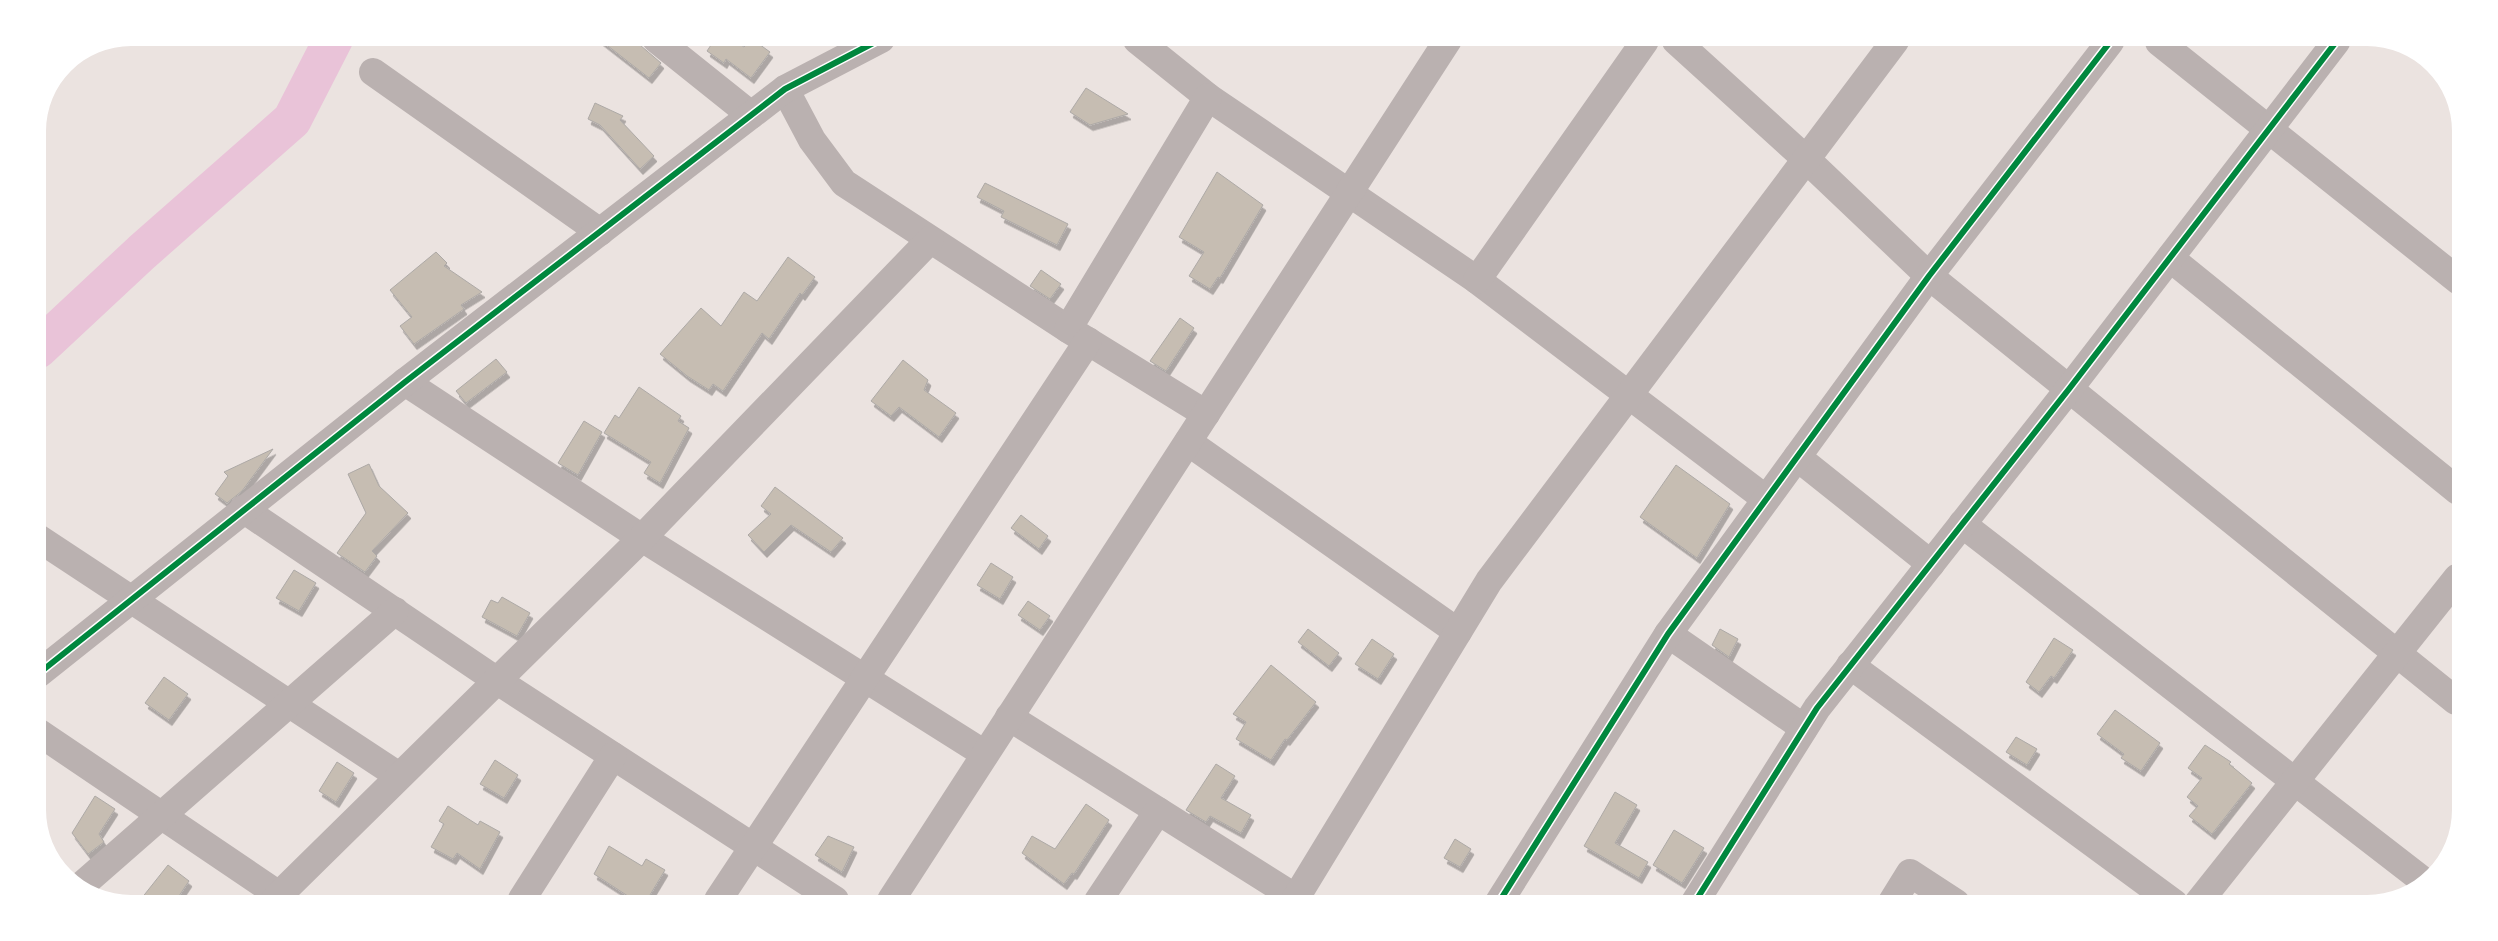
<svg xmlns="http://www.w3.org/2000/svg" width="2498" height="941" viewBox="0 0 2498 941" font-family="'Source Sans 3',sans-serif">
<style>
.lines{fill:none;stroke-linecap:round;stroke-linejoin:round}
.river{stroke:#e9c3d8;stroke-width:39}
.building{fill:#c6bdb2;stroke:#ada9a6;filter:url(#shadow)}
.minor{stroke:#bab1b0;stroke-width:28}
.cycleway-casing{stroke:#fff;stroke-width:9}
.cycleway{stroke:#00873e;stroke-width:6}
</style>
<defs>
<filter id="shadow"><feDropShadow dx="3" dy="5.5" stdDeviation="0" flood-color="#0004"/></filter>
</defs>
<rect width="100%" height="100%" fill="#ebe3e0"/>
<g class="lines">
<path class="river" d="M38 349 142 252 292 120 334 38"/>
</g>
<g class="building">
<path d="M599 39H633L661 63 649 78Z"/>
<path d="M715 39H732L744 47 752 39 770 52 751 78 726 59 724 63 707 51Z"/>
<path d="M1086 88 1128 114 1090 125 1070 112Z"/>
<path d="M595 103 623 116 620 120 654 156 640 169 600 125 588 119Z"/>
<path d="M1217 172 1263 205 1220 278 1218 277 1210 289 1189 276 1204 252 1179 237Z"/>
<path d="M985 183 1068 224 1057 245 1001 217 1004 211 977 197Z"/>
<path d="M436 252 447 263 444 266 482 292 461 305 464 309 414 344 400 326 412 317 390 290Z"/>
<path d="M788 257 815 277 802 295 800 293 769 339 762 333 723 391 713 384 709 390 687 376 660 354 701 308 721 326 744 292 757 301Z"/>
<path d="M1041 270 1061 284 1050 299 1030 286Z"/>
<path d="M1180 318 1194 328 1166 371 1150 361Z"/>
<path d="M496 359 507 372 466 403 456 391Z"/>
<path d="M903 360 928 380 924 390 956 413 939 437 899 407 891 416 871 401Z"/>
<path d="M639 387 681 416 678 421 689 428 660 483 644 473 651 462 604 433 615 415 619 418Z"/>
<path d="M584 421 602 432 578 475 558 463Z"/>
<path d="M273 449 242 491 227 503 215 494 228 476 224 472Z"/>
<path d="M369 464 379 486 408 513 372 551 377 556 365 572 337 553 366 513 348 474Z"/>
<path d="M1676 465 1730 504 1697 558 1640 517Z"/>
<path d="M775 487 843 538 831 552 791 525 764 552 748 535 771 514 761 506Z"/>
<path d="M1021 515 1048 536 1039 549 1011 528Z"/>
<path d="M991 563 1013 577 1000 599 977 585Z"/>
<path d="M294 570 316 583 299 611 276 598Z"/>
<path d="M502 597 530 613 517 636 482 617 491 600 498 603Z"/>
<path d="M1028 601 1050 616 1040 630 1018 615Z"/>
<path d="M1308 629 1339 653 1329 666 1298 642Z"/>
<path d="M1720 629 1738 639 1729 657 1712 645Z"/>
<path d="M2054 638 2073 650 2054 678 2051 676 2039 692 2026 682Z"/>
<path d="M1372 639 1394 654 1378 679 1355 664Z"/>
<path d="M1271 665 1316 702 1287 740 1285 739 1271 760 1236 739 1246 722 1233 714Z"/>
<path d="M164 677 188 694 169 720 145 703Z"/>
<path d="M2115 710 2160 743 2141 771 2121 758 2124 754 2097 734Z"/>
<path d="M2016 737 2037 749 2027 765 2006 752Z"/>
<path d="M2205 745 2231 762 2229 764 2252 783 2212 834 2189 816 2198 806 2187 797 2202 778 2188 768Z"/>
<path d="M495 760 518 775 504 798 480 784Z"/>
<path d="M337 762 354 773 336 802 319 791Z"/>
<path d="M1216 764 1235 776 1221 798 1251 815 1241 833 1210 816 1206 822 1186 810Z"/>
<path d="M1615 792 1637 805 1615 843 1648 862 1639 878 1584 846Z"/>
<path d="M95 796 115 809 99 834 104 842 88 854 72 833Z"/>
<path d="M1086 804 1109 820 1074 874 1072 873 1064 884 1022 853 1032 836 1055 849Z"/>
<path d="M448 806 478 825 480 821 500 832 480 869 457 853 453 859 431 847 444 824 439 821Z"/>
<path d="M1674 830 1704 848 1682 883 1653 865Z"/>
<path d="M828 836 854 847 842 872 815 855Z"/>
<path d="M1455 839 1471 849 1460 867 1444 858Z"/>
<path d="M609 846 642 866 646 859 665 870 647 900H634L594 874Z"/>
<path d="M168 865 189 881 177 899H141Z"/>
</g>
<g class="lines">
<g class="minor">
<path d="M656 39 751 115"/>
<path d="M1137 40 1208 97 1477 280 1766 499"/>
<path d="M1676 41 1806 159 1929 276 2456 701"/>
<path d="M2159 42 2459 281"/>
<path d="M373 72 600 232"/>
<path d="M785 89 812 140 844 183 1068 329 1206 414"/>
<path d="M2170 258 2458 491"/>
<path d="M1477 280 1645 41"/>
<path d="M1068 329 1208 97"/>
<path d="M405 382 642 538 985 754"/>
<path d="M1188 442 1458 632"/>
<path d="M1797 457 1931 564"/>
<path d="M243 509 496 680 835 900"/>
<path d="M1962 524 2425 882"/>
<path d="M38 538 399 776"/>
<path d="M1668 634 1804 728"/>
<path d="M1850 665 2174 903"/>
<path d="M38 674 405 382 785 89 881 39"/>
<path d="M1009 717 1301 901"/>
<path d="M38 732 285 899"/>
<path d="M82 885 395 611"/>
<path d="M275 899 642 538 930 240"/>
<path d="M522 899 613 756"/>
<path d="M718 900 1088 341"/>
<path d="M891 900 1448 40"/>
<path d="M1098 901 1158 811"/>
<path d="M1294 901 1489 581 1895 41"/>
<path d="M1499 902 1668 634 1929 276 2110 42"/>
<path d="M1695 902 1817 708 2069 389 2336 42"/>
<path d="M1892 902 1910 873 1956 903"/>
<path d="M2198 903 2457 578"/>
</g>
<g class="cycleway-casing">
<g id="cycleway">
<path d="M38 674 405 382 785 89 881 39"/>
<path d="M1499 902 1668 634 1929 276 2110 42"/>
<path d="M1695 902 1817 708 2069 389 2336 42"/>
</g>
</g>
<use href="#cycleway" class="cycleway"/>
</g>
<path d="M0 0H2498V941H0ZM131 46H2367A85 85 0 0 1 2452 131V810A85 85 0 0 1 2367 895H131A85 85 0 0 1 46 810V131A85 85 0 0 1 131 46Z" fill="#fff" fill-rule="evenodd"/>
</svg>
